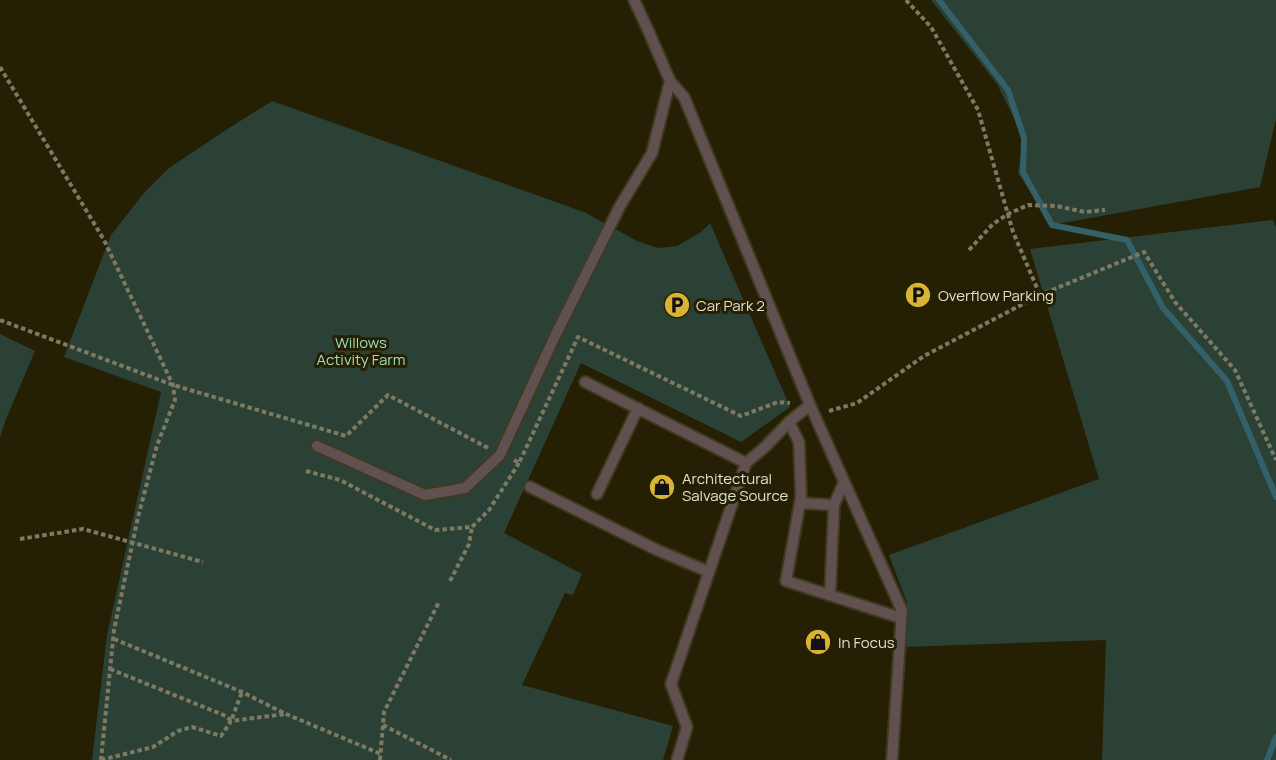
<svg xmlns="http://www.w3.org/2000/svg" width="1276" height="760" viewBox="0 0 1276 760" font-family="Manrope,sans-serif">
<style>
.green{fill:#2b4136}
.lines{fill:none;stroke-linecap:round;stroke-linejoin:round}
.stream{stroke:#346169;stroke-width:6}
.service-casing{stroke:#3f3a1f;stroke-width:14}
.path{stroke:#7d7962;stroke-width:4;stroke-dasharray:4.5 3;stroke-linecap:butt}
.service{stroke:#605150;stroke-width:10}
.labels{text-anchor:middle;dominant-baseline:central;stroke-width:6;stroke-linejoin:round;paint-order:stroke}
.poi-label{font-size:15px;fill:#e1decd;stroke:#251f03;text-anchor:start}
.park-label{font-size:15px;fill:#9cddbc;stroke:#251f03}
</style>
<rect width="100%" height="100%" fill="#251f03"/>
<g class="green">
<path d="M931 0H1276V119L1260 187 1052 225 1018 173 1024 138 997 84Z"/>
<path d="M272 101 584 212 637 241 658 248 677 246 701 232 710 223 790 407 741 442 581 363 504 533 582 574 573 595 565 593 522 685 673 726 663 760H92L107 635 161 392 64 357 111 235 144 193 169 168 229 128Z"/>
<path d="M1273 220 1276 227V760H1102L1106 640 904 647 907 603 889 555 1099 479 1030 249Z"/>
<path d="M0 334 35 351 6 419 0 437Z"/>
</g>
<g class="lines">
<g class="stream">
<path d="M939 0 1008 90 1024 138 1023 172 1052 225 1127 240 1163 308 1227 381 1276 497"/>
<path d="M1267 760 1276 737"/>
</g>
<g class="service-casing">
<g id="service">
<path d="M670 81 684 97 810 405 902 611 892 760"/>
<path d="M585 382 746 463"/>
<path d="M789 422 799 442 801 497 786 581 901 618"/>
<path d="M317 446 425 495 465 488 500 455 555 336 620 206 652 153 670 81 648 30 634 0"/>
<path d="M530 487 657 550 709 572"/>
<path d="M597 494 638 408"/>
<path d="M800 503 834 505"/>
<path d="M830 595 834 505 844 482"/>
<path d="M677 760 687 727 671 684 746 463 766 446 789 422 810 405"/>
</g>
</g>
<g class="path">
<path d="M906 0 931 27 978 110 1013 232 1040 295"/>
<path d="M0 67 104 240 173 385 175 400 157 445 138 517 114 630 101 760"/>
<path d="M969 250 993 224 1008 214 1028 205 1056 206 1085 212 1105 210"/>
<path d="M0 320 173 385 346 436 388 395 488 448"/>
<path d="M829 411 857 403 924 356 1040 295 1144 252 1175 302 1235 370 1276 460"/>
<path d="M514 460 519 463 578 337 741 416 778 402 790 403"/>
<path d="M306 471 340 480 435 530 472 527 489 510 519 463"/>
<path d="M20 539 83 529 203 562"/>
<path d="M450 581 469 544 472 527"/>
<path d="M114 639 242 692 286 714 381 754"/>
<path d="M110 669 226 716 231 721 242 692"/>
<path d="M383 725 451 760"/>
<path d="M101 760 153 747 178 731 192 727 221 736 231 721 285 714"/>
<path d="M380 760 384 712 439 602"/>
</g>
<use href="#service" class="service"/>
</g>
<defs>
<g id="parking-disc" transform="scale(1.35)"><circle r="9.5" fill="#d9b334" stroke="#251f03"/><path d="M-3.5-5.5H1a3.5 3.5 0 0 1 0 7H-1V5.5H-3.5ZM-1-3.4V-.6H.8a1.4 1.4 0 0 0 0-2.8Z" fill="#111"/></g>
<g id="shop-disc" transform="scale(1.35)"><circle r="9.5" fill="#d9b334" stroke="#251f03"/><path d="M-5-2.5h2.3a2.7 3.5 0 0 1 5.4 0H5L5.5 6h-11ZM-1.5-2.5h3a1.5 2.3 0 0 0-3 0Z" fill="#111"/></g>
</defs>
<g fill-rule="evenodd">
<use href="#parking-disc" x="918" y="295"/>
<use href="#parking-disc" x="677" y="305"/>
<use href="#shop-disc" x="662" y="487"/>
<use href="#shop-disc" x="818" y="642"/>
</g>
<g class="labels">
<g class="poi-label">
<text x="938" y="295">Overflow Parking</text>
<text x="696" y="305">Car Park 2</text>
<text x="682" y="478">Architectural<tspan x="682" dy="17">Salvage Source</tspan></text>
<text x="838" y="642">In Focus</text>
</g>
<g class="park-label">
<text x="361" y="342">Willows<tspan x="361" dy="17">Activity Farm</tspan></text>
</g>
</g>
</svg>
